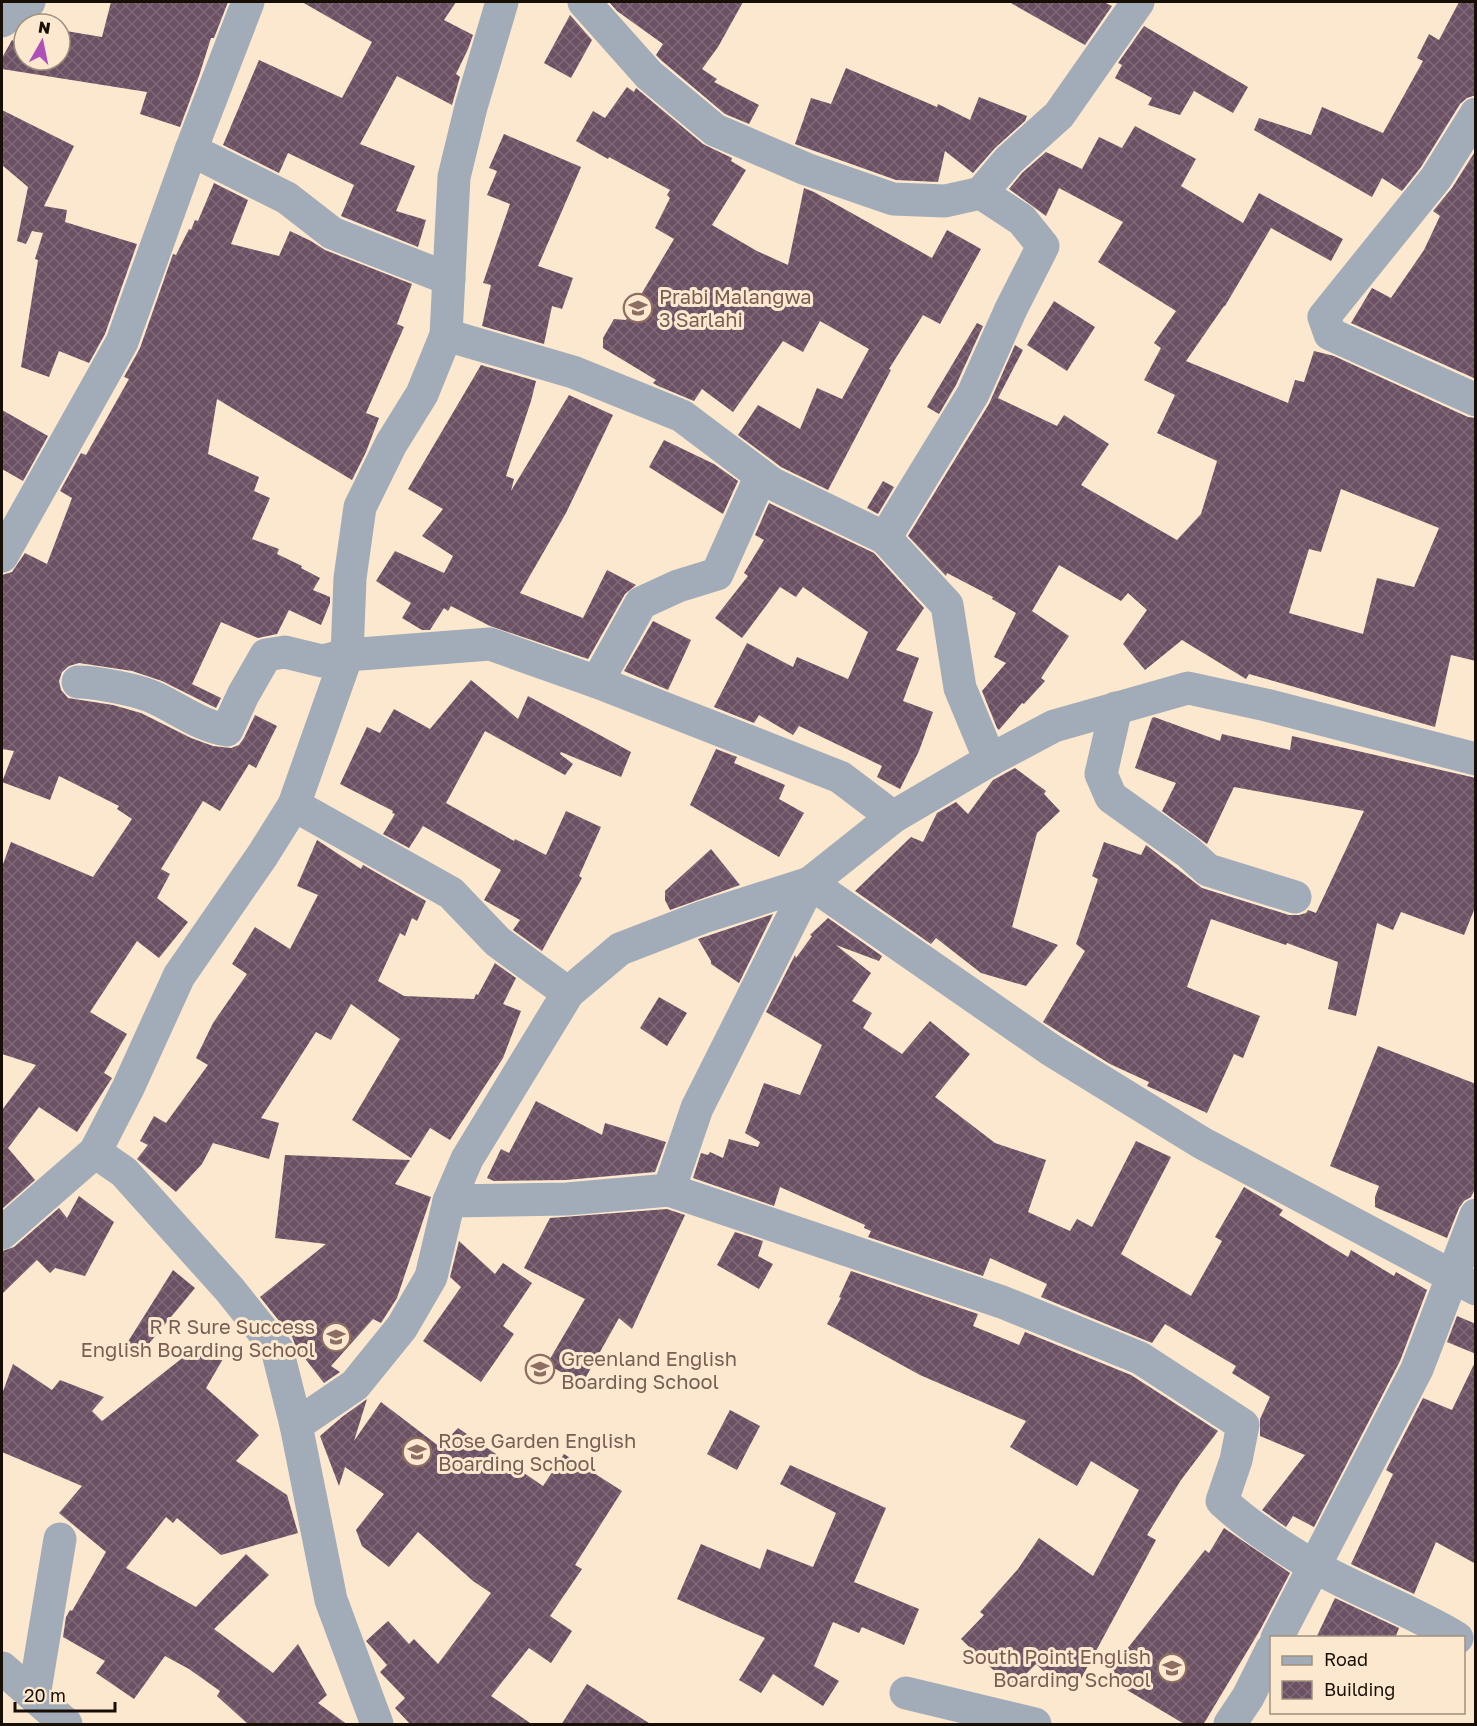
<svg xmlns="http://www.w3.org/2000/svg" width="1477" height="1726" viewBox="0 0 1477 1726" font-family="'Golos Text',sans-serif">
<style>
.building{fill:url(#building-cross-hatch);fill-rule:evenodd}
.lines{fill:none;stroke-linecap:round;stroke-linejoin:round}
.minor{stroke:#a1acb8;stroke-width:33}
.labels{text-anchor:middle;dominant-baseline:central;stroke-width:6;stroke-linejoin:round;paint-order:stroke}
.education-label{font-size:20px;fill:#785e54;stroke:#fce7cf;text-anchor:start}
</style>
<defs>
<pattern id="building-cross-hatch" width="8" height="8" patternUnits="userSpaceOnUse" patternTransform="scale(1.5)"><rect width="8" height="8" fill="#6c5063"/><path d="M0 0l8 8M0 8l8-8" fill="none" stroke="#7f6a77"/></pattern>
</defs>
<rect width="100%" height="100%" fill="#fce7cf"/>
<g class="building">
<path d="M111 2H228L214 38H211L199 76 180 127 140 114 147 92 2 69V58L12 40 24 48V60H44L55 67 56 60H60V30L102 37Z"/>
<path d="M302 2H456L444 20 473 35 468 49 456 74 460 77 452 105 397 76 360 144 415 166 396 211 426 220 418 247 341 216 354 185 288 153 279 173 223 145 259 60 342 98 372 42Z"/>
<path d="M609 2H743L718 47 702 69 717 79 714 82 759 105 749 124 725 114 662 61 656 55 663 44 617 11Z"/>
<path d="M1009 2H1104L1112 6 1085 45Z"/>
<path d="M1459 2H1476V95L1467 98 1460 104 1421 167 1402 191 1382 178 1372 197 1254 130 1259 118 1311 135 1322 107 1383 133 1423 61 1417 58 1429 34 1439 40Z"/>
<path d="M570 15 592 40 571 78 544 63Z"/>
<path d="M1144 26 1248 87 1233 113 1194 91 1180 115 1148 105 1152 98 1115 78 1122 65 1118 63Z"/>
<path d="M846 68 937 107 938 104 970 120 979 97 1027 116 1025 121 995 148 973 173 945 151 938 182 896 180 795 144 811 98 831 104Z"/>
<path d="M627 87 634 92 636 88 703 144 732 158 731 161 746 170 712 225 757 251 788 265 804 188 814 192 932 258 947 230 981 249 940 324 923 315 889 369 891 370 828 490 781 467 738 435 758 405 800 429 817 388 842 399 869 349 820 321 803 352 783 341 733 412 702 389 694 401 658 386 653 383 656 380 603 348V338L614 319 626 320 674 239 655 228 670 198 667 195 670 190 609 157 608 159 576 141 593 111 605 118Z"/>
<path d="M2 110 74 146 44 206 67 210 65 222 137 244 105 334 89 363 59 351 49 377 21 367 38 260 35 259 43 233 32 231 26 244 17 241 28 187 2 165Z"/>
<path d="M1135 126 1196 159 1181 186 1243 223 1259 193 1343 239 1331 261 1271 228 1225 306H1224L1186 361 1288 403 1295 380 1304 382 1314 351 1334 356 1468 417 1476 418V661L1451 655 1435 727 1249 674 1246 679 1182 640 1145 670 1123 644 1147 610 1128 593 1121 601 1059 565 1032 611 1069 636 1041 678 1045 681 1024 704 1022 703 999 730 997 728 982 691 1006 663 994 657 1016 613 992 599 993 597 947 573 946 576 908 536 989 404 1015 345 1023 350 998 398 1057 426 1064 415 1109 444 1081 485 1177 540 1201 514 1217 461 1157 433 1175 395 1144 380 1161 348 1154 343 1176 311 1098 262 1123 222 1059 188 1046 216 1009 189 1022 173 1046 152 1082 169 1099 137 1122 148ZM1341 489 1439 528 1414 587 1377 578 1363 634 1289 613 1309 549 1321 552Z"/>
<path d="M504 134 581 167 538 266 573 278 562 309 552 306 544 344 482 326 491 285 483 283 510 204 487 195 497 171 489 168Z"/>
<path d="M1476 150V379L1351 323 1372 288 1391 298 1424 250 1440 216 1433 211 1452 188Z"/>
<path d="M214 183 248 200 231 244 279 256 290 231 311 241 325 250 412 284 397 324 404 327 366 413 379 418 366 452 352 480 217 399 208 454 259 477 254 491 270 498 252 539 279 549 277 554 302 566 301 568 320 578 313 590 330 597V603L321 625 289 610 277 634 258 638 221 622 192 684 221 698 216 708 162 681 132 671 79 663 69 666 62 672 59 681 61 690 68 698 113 705 141 713 191 738 213 746 231 748 239 745 244 738 255 715 277 726 256 768 249 764 220 811 203 801 161 869 170 874 157 898 188 922 159 958 137 941 90 1012 127 1034 104 1073 112 1078 77 1132 39 1107 8 1148 35 1180 2 1209V1110L36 1065 2 1054V867L11 842 93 877 132 819 117 809 119 806 59 776 50 800 2 782 14 751 2 749V575L12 572 25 553 47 564 72 498 60 491 81 453 86 455 129 379 124 377 140 348 173 254 176 255 189 229 191 230 195 220 198 221Z"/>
<path d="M1054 301 1095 327 1067 371 1027 345Z"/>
<path d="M977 323 983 326 956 385 939 414 927 407Z"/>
<path d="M481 365 536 381 531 401 506 476 514 479 511 491 569 395 613 415 566 513 520 593 583 618 607 570 636 585 625 594 588 659 490 626 451 606 448 611 444 608 430 630H422L402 618 411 603 376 581 395 551 444 573 453 556 422 536 443 509 408 489Z"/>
<path d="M2 410 48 436 23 481 2 469Z"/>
<path d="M664 440 714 464 738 481 723 514 649 467Z"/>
<path d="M883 481 894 487 878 514 867 508Z"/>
<path d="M769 503 874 553 924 608 896 650 919 658 903 701 933 712 919 751 900 789 877 777 882 766 799 726 793 735 759 715 754 723 714 707 747 643 793 667 797 657 848 679 868 632 803 587 796 597 780 587 742 638 715 618 748 576 744 573 764 540 755 535Z"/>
<path d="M653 621 691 640 668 690 624 671Z"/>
<path d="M471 680 518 719 528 696 631 752 621 777 561 752 560 754 573 764 565 775 485 731 446 803 514 841 515 839 546 855 566 811 601 827 579 876 582 878 542 951 513 930 520 920 484 900 501 870 423 826 409 848 383 834 395 814 392 813 393 811 340 784 367 727 380 733 394 709 430 729Z"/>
<path d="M1154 717 1220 741 1222 734 1290 750 1292 736 1476 778V905L1464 935 1401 912 1393 930 1377 923 1356 1016 1328 1009 1338 962 1287 943 1286 945 1211 919 1187 987 1260 1016 1243 1058 1234 1054 1207 1113 1147 1086 1149 1082 1110 1064 1043 1022 1085 951 1076 944 1098 879 1092 876 1104 842 1141 855 1146 845 1202 888 1289 915H1299L1306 913 1308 910 1316 913 1364 811 1234 787 1207 844 1162 811 1176 783 1135 768 1152 718Z"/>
<path d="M716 749 737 757 734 763 785 785 779 799 804 813 779 857 690 805Z"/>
<path d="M1015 768 1046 791 1044 794 1060 811 1037 833 1012 927 1058 945 1026 986 981 973 936 938 931 944 855 891 911 837 923 842 937 813 956 802 968 814 993 780Z"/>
<path d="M317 840 361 869 363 865 426 901 417 921 412 918 405 936 400 933 378 981 404 996 474 999 476 994 478 995 495 963 516 978 503 1004 521 1011 503 1058 450 1140 430 1128 411 1158 352 1120 400 1039 351 1004 331 1040 316 1032 261 1118 279 1123 269 1159 213 1143 202 1164 176 1192 137 1159 148 1145 140 1141 154 1116 166 1123 208 1065 196 1058 213 1023 247 974 232 964 255 927 290 949 318 895 297 886Z"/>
<path d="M711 849 740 885 670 910 665 900V891Z"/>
<path d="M773 914 739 983 711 964V961L698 939Z"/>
<path d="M828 918 882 956 879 961 836 945 871 973 852 1001 872 1013 863 1028 902 1054 930 1021 970 1054 935 1097 995 1143 1046 1160 1028 1212 1070 1231 1077 1219 1092 1227 1136 1141 1171 1157 1121 1254 1191 1296 1222 1241 1215 1237 1244 1187 1283 1210 1279 1215 1348 1257 1351 1250 1394 1276 1396 1272 1427 1290 1400 1361 1314 1527 1293 1516 1286 1527 1262 1510 1305 1455 1260 1436V1419L1270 1397 1232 1373 1236 1366 1165 1324 1152 1343 1041 1297 1047 1284 990 1258 983 1276 868 1237 871 1231 864 1228 865 1225 780 1187 774 1206 693 1178 701 1153 708 1155 710 1152 723 1158 729 1139 758 1147 760 1142 745 1133 764 1083 800 1095 822 1045 766 1012 795 955 796 958 812 936 810 935Z"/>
<path d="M659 997 687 1013 667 1046 640 1028Z"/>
<path d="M1378 1046 1476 1084V1187L1471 1197 1464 1201 1459 1208 1447 1238 1375 1207V1197L1379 1186 1330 1166Z"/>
<path d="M536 1101 602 1135 605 1123 666 1142 655 1172 566 1180 494 1181 487 1178 501 1149 509 1153Z"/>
<path d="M285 1155 410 1160 395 1184 431 1197 397 1298 381 1323 373 1319 331 1366 340 1372 324 1383 296 1347 292 1337 260 1297 326 1244 275 1238Z"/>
<path d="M79 1196 114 1222 85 1276 55 1268 50 1273 37 1260 2 1294V1251L14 1247 59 1208 67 1218Z"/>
<path d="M667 1209 685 1215 632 1329 619 1318 582 1384 547 1364 585 1299 524 1268 550 1218Z"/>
<path d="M735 1232 763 1241 758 1256 773 1264 759 1289 717 1265Z"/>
<path d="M459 1241 495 1274 503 1263 532 1283 503 1326 514 1334 481 1382 423 1341 461 1287 450 1277Z"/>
<path d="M173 1270 195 1288 137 1358 124 1348Z"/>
<path d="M851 1271 978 1314 973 1326 1019 1345 1025 1332 1131 1375 1218 1431 1181 1480 1147 1535 1156 1540 1077 1686 1065 1673 1055 1682 1036 1664 1012 1688 961 1639 984 1615 980 1612 1018 1569 1039 1538 1093 1576 1139 1490 1091 1461 1077 1486 1010 1447 1026 1421 920 1375 827 1324 841 1298 839 1297Z"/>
<path d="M1457 1316 1476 1324V1354L1447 1342Z"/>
<path d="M199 1345 223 1359 206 1388 259 1435 236 1461 287 1495 298 1533 221 1555 177 1518 173 1523 166 1517 126 1568 196 1607 246 1554 269 1575 214 1629 273 1673 298 1644 327 1695 318 1703 348 1725H249L217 1696 220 1691 189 1669 165 1656 134 1699 96 1673 105 1661 63 1637 66 1617 70 1610 72 1611 106 1552 59 1513 82 1486 2 1452V1394L13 1364 52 1390 60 1380 104 1397 92 1411 102 1421Z"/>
<path d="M1476 1360V1564L1436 1542 1414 1594 1351 1564 1393 1474 1386 1470 1423 1398 1452 1410Z"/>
<path d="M367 1399 354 1441 381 1402 440 1447 458 1428 543 1486 564 1454 622 1491 575 1565 582 1569 550 1616 572 1631 551 1663 529 1648 491 1696 533 1725H411L395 1708 405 1698 380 1672 387 1665 366 1641 388 1621 409 1644 414 1639 438 1664 491 1593 473 1581 418 1532 389 1567 362 1546 356 1530 384 1494 345 1467 339 1486 320 1436 342 1417Z"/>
<path d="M730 1410 760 1426 737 1470 707 1454Z"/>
<path d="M790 1465 886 1508 854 1582 919 1609 904 1645 862 1627 859 1633 833 1622 814 1666 839 1681 823 1706 773 1674 761 1693 739 1680 765 1638 677 1599 701 1544 760 1569 767 1549 813 1567 836 1513 780 1484Z"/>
<path d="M1224 1528 1290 1573 1260 1630 1203 1725H1186L1105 1677 1205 1550 1209 1553Z"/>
<path d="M1335 1598 1399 1628 1395 1638H1316Z"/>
<path d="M587 1684 652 1725H561Z"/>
</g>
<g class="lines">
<g class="minor">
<path d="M584 2 649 75 715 130 806 169 893 199 945 201 981 193 1022 220 1043 246 1011 309 973 394 885 538 947 605 960 688 990 760"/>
<path d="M2 21 29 2"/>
<path d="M1476 114 1436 178 1324 317 1330 334 1476 400"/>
<path d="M191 150 287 198 332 233 449 279"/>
<path d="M981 193 1009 160 1059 115 1138 2"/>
<path d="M446 335 573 372 682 416 771 483 885 538"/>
<path d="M2 556 122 342 191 150 248 2"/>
<path d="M78 682C96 682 138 690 155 698 179 709 200 726 227 730L243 695 266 655 285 652 322 661 347 655 490 644 597 682 840 777 893 817"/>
<path d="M597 682 641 603 678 586 717 574 759 480 771 483"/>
<path d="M1116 708 1101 774 1111 797 1188 852 1208 870 1295 897"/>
<path d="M294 805 451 893 498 942 568 993"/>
<path d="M669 1190 697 1108 810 883 1051 1050 1202 1143 1476 1289"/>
<path d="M449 1201 567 1199 669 1190 1002 1302 1140 1358 1243 1425 1236 1460 1222 1501C1249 1526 1280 1546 1312 1565 1359 1592 1411 1610 1457 1638"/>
<path d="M2 1233 95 1152"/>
<path d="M296 1425 355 1385 402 1327 431 1277 449 1201 467 1159 568 993 620 949 703 917 810 883 893 817 990 760 1054 726 1188 688 1266 705 1476 759"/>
<path d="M1277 1638 1417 1369 1476 1215"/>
<path d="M2 1668 66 1724"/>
<path d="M906 1693 1035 1724"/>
<path d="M34 1696 60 1539"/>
<path d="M377 1724 331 1600 296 1425 277 1349 230 1290 124 1172 95 1152 128 1088 179 976 262 856 294 805 347 655 350 578 360 507 391 444 422 394 446 335 454 177 471 107 502 2"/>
<path d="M1230 1724 1248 1697 1272 1649"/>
</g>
</g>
<defs>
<g id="school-ring" transform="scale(1.5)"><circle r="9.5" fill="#fce7cf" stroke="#8d6e63" stroke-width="1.5"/><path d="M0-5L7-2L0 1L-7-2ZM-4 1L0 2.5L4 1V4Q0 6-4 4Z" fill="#8d6e63"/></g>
</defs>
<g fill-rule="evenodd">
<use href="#school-ring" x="638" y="308"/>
<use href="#school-ring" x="336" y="1337"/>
<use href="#school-ring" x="540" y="1369"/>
<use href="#school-ring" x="417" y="1452"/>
<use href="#school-ring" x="1172" y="1668"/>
</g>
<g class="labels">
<g class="education-label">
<text x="659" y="296">Prabi Malangwa<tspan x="659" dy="23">3 Sarlahi</tspan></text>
<text x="315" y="1326" text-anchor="end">R R Sure Success<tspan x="315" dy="23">English Boarding School</tspan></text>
<text x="561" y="1358">Greenland English<tspan x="561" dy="23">Boarding School</tspan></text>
<text x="438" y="1440">Rose Garden English<tspan x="438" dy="23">Boarding School</tspan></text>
<text x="1151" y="1656" text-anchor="end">South Point English<tspan x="1151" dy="23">Boarding School</tspan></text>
</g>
</g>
<rect width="1477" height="1726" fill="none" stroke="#170f05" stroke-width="6"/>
<rect x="1270" y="1636" width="195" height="78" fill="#fce7cf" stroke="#a0917e" stroke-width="1.5"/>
<rect x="1282" y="1656" width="30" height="9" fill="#a1acb8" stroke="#a0917e" stroke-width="1.5"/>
<text x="1324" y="1666" font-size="18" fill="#170f05">Road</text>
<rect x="1282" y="1681" width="30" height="18" fill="url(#building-cross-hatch)" stroke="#a0917e" stroke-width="1.5"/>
<text x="1324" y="1696" font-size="18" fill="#170f05">Building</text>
<g transform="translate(42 42) rotate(9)"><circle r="28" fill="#fce7cf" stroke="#a0917e" stroke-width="1.5"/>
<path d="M0-4.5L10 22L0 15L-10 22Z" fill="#af50b9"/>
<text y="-9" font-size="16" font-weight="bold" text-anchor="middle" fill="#170f05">N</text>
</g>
<path d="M15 1702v9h100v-9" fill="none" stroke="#170f05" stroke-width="3"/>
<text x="24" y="1702" font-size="18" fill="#170f05" stroke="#fce7cf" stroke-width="4.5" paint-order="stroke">20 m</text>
</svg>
